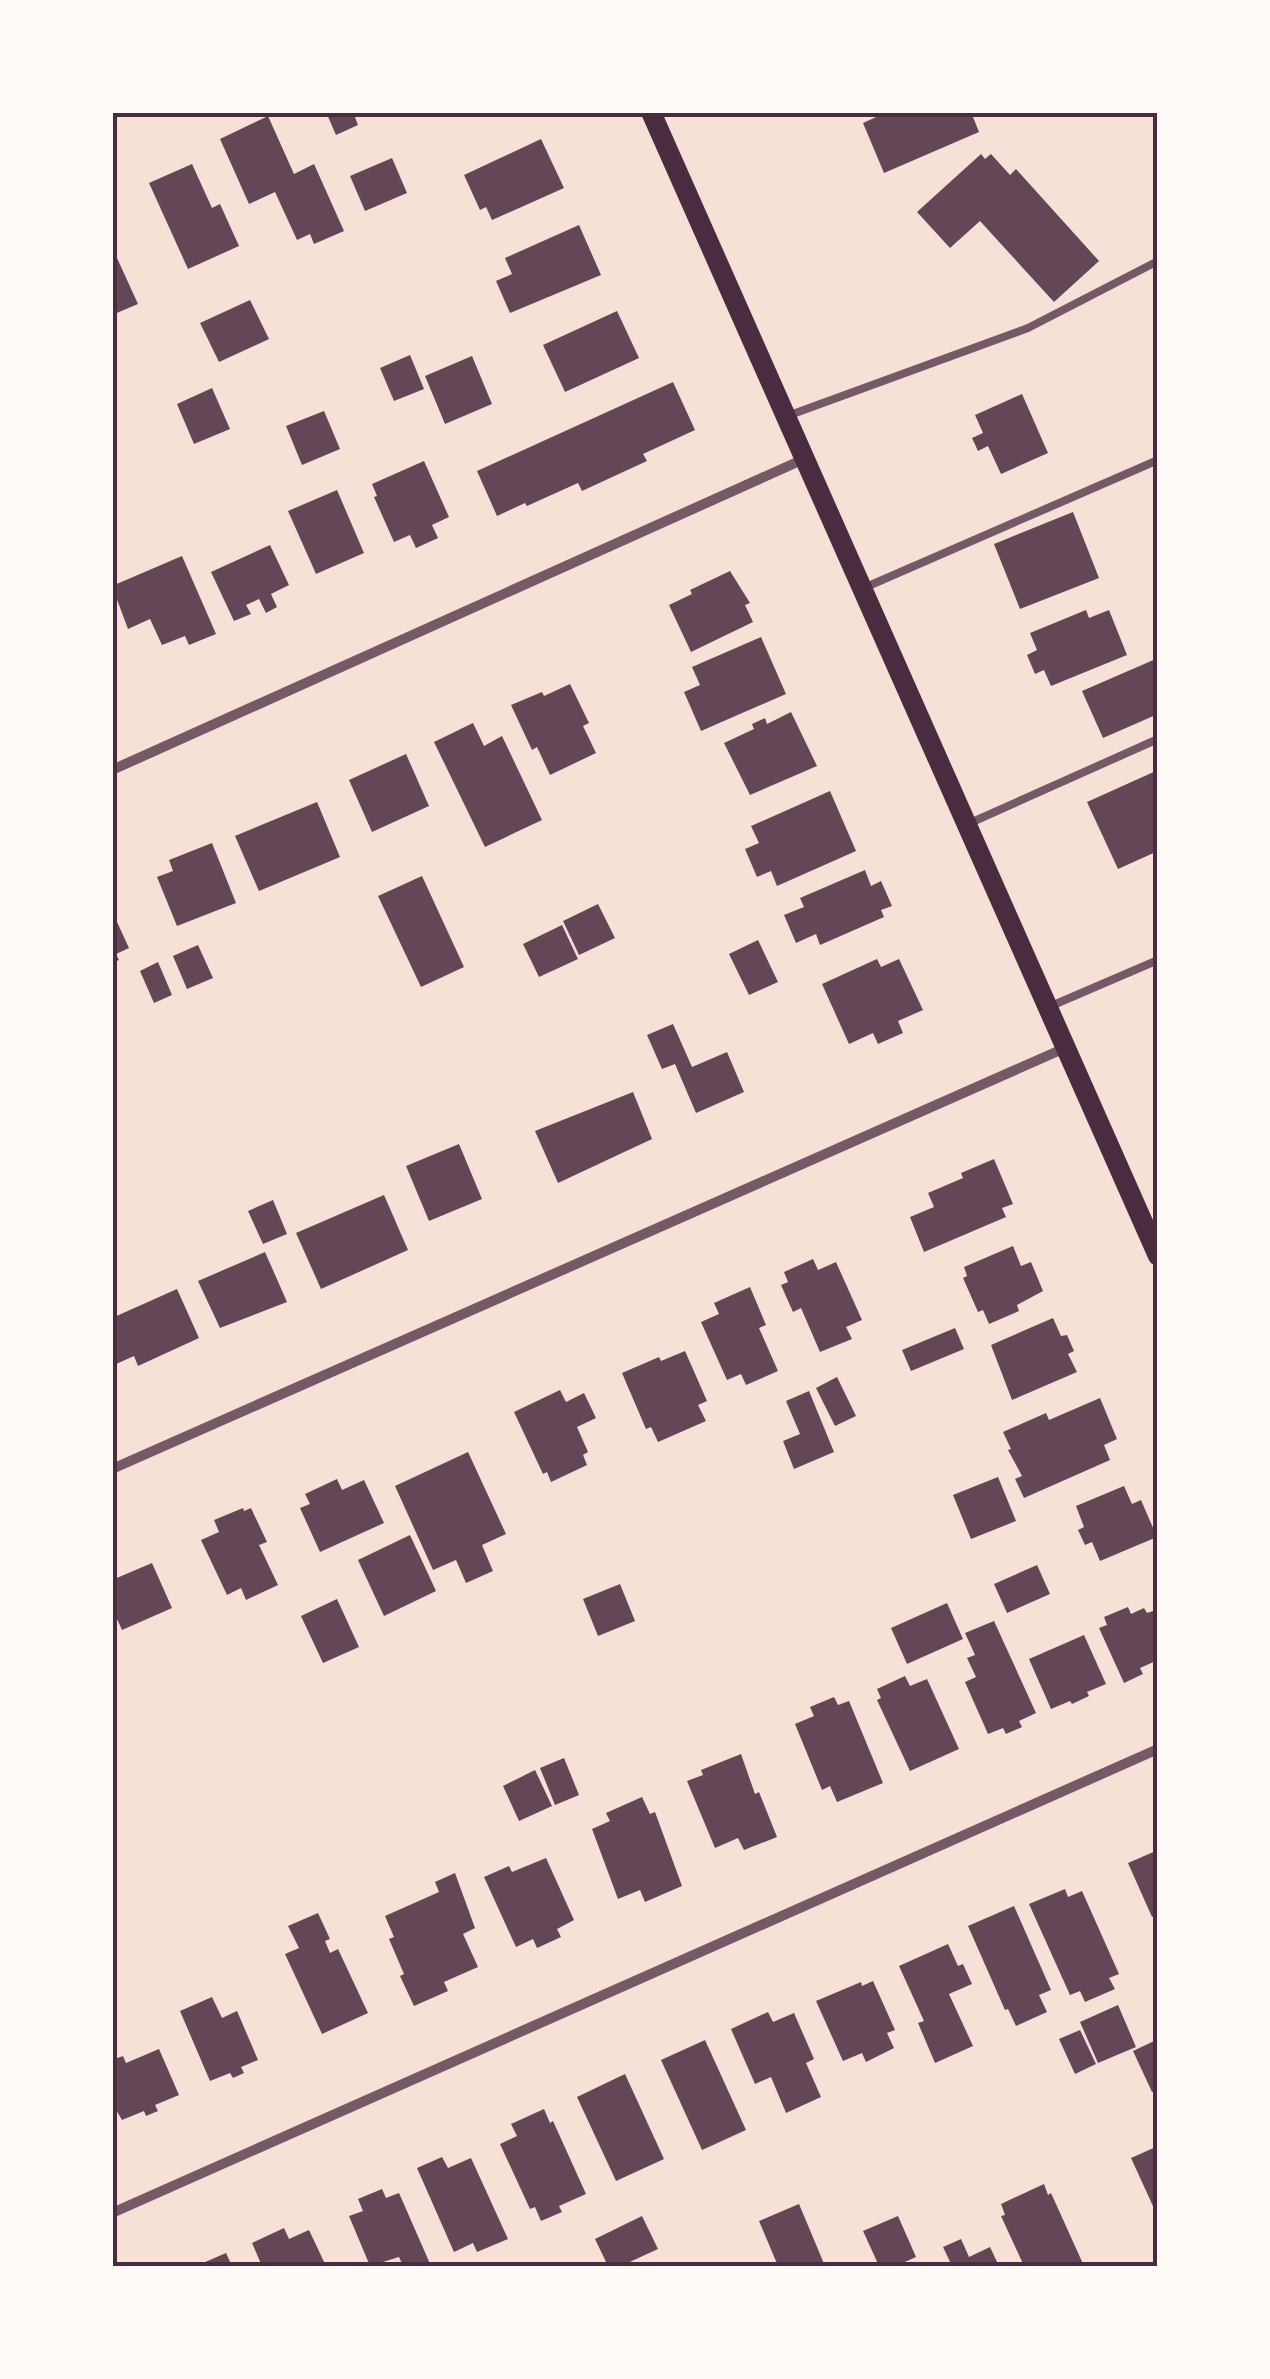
<svg xmlns="http://www.w3.org/2000/svg" width="1270" height="2379" viewBox="0 0 1270 2379" font-family="Raleway,sans-serif">
<style>
.building{fill:#644757}
.lines{fill:none;stroke-linecap:round;stroke-linejoin:round}
.service{stroke:#755966;stroke-width:8}
.minor{stroke:#755966;stroke-width:10}
.secondary{stroke:#4a2c40;stroke-width:20}
.neatline{fill:none;stroke:#4a2c40;stroke-width:4}
</style>
<rect width="100%" height="100%" fill="#f7e1d7"/>
<g class="building">
<path d="M326 112H353L358 125 336 135Z"/>
<path d="M887 112H971L979 132 884 173 863 123Z"/>
<path d="M268 116 294 174 314 164 344 231 314 244 310 234 297 240 275 192 249 204 220 139Z"/>
<path d="M541 139 564 188 492 220 486 207 480 210 464 175Z"/>
<path d="M981 154 985 159 991 154 1010 175 1016 169 1099 261 1054 302 980 221 950 248 917 212Z"/>
<path d="M392 158 407 193 365 211 350 176Z"/>
<path d="M192 164 212 208 220 204 239 246 188 269 149 183Z"/>
<path d="M579 225 601 275 510 313 496 281 512 274 505 258Z"/>
<path d="M112 247 138 304 112 315Z"/>
<path d="M250 300 269 339 219 362 200 323Z"/>
<path d="M617 311 639 358 565 392 543 345Z"/>
<path d="M410 355 424 389 394 401 380 368Z"/>
<path d="M472 356 492 404 445 424 425 376Z"/>
<path d="M673 382 695 430 643 454 647 461 582 491 578 483 527 506 525 503 497 516 477 471Z"/>
<path d="M212 388 230 429 194 444 177 404Z"/>
<path d="M1022 394 1048 453 1001 474 988 446 978 451 972 438 983 433 975 415Z"/>
<path d="M324 411 340 449 302 465 286 426Z"/>
<path d="M424 461 449 517 432 525 438 538 416 548 410 535 394 542 374 497 377 496 372 484Z"/>
<path d="M337 490 364 553 316 574 288 511Z"/>
<path d="M1073 512 1099 578 1020 609 994 544Z"/>
<path d="M270 545 289 585 271 594 277 607 266 613 259 599 246 605 251 614 234 621 211 572Z"/>
<path d="M182 556 216 634 189 645 185 636 162 645 150 619 128 629 112 586Z"/>
<path d="M730 571 750 603 745 605 753 622 691 652 669 605 692 594 690 590Z"/>
<path d="M1086 610 1089 618 1109 610 1127 655 1051 686 1044 670 1035 674 1027 655 1037 650 1030 633Z"/>
<path d="M761 637 786 694 701 731 684 692 700 685 692 667Z"/>
<path d="M1158 658V714L1103 738 1082 691Z"/>
<path d="M570 684 589 723 583 726 596 753 550 775 537 747 532 750 511 705 542 692 544 696Z"/>
<path d="M791 712 817 766 750 795 724 743 754 729 752 724 765 718 767 724Z"/>
<path d="M473 723 484 746 502 736 542 820 485 847 434 742Z"/>
<path d="M406 754 429 806 372 832 349 780Z"/>
<path d="M1158 770V851L1118 869 1087 802Z"/>
<path d="M830 791 856 851 777 886 771 871 757 877 745 849 759 843 751 826Z"/>
<path d="M317 802 340 857 259 891 235 836Z"/>
<path d="M212 843 236 903 177 926 157 877 173 871 169 860Z"/>
<path d="M865 870 871 886 881 881 892 906 881 910 884 917 820 945 816 934 796 943 784 915 804 907 800 898Z"/>
<path d="M422 876 464 967 421 987 378 896Z"/>
<path d="M598 904 615 938 579 955 563 921Z"/>
<path d="M112 911 129 948 116 954 119 960 112 963Z"/>
<path d="M562 925 578 959 539 977 523 944Z"/>
<path d="M758 940 778 982 749 995 729 954Z"/>
<path d="M198 945 213 978 187 989 173 956Z"/>
<path d="M877 959 881 967 899 959 923 1010 898 1021 903 1033 878 1044 873 1033 849 1044 822 984Z"/>
<path d="M158 962 172 995 154 1003 140 971Z"/>
<path d="M673 1024 692 1067 727 1052 744 1092 696 1113 675 1064 662 1069 647 1035Z"/>
<path d="M633 1092 652 1139 558 1183 535 1131Z"/>
<path d="M459 1144 482 1199 429 1221 406 1166Z"/>
<path d="M994 1159 1013 1204 1002 1208 1006 1217 924 1252 910 1217 934 1207 928 1193 963 1178 961 1173Z"/>
<path d="M384 1195 408 1250 321 1289 296 1233Z"/>
<path d="M273 1200 287 1234 263 1244 248 1211Z"/>
<path d="M1013 1246 1021 1266 1031 1262 1043 1291 1017 1305 1019 1311 989 1324 983 1310 978 1312 963 1278 967 1276 964 1267Z"/>
<path d="M265 1252 287 1302 220 1328 198 1281Z"/>
<path d="M813 1259 818 1270 836 1262 862 1320 846 1327 852 1339 820 1352 801 1308 793 1312 781 1285 788 1282 784 1272Z"/>
<path d="M750 1287 766 1325 759 1328 778 1371 746 1385 741 1374 727 1380 701 1322 719 1314 714 1303Z"/>
<path d="M177 1289 199 1338 138 1366 134 1356 114 1365 112 1318Z"/>
<path d="M1053 1318 1061 1336 1067 1335 1074 1351 1068 1354 1077 1372 1012 1400 991 1345Z"/>
<path d="M955 1328 964 1349 911 1371 902 1350Z"/>
<path d="M685 1351 707 1401 698 1405 706 1421 658 1442 651 1427 646 1429 622 1373 659 1357 661 1361Z"/>
<path d="M837 1377 856 1416 835 1426 816 1388Z"/>
<path d="M560 1390 566 1402 584 1393 596 1418 577 1427 588 1452 583 1455 587 1465 551 1482 547 1472 543 1474 514 1412Z"/>
<path d="M809 1391 834 1452 794 1469 783 1441 800 1434 786 1401Z"/>
<path d="M1100 1398 1117 1439 1104 1445 1110 1460 1024 1498 1015 1479 1022 1476 1008 1450 1011 1449 1003 1432 1046 1413 1049 1420Z"/>
<path d="M468 1452 506 1534 482 1545 493 1571 466 1583 456 1560 433 1570 395 1486Z"/>
<path d="M998 1477 1016 1521 971 1539 953 1495Z"/>
<path d="M337 1479 342 1490 364 1480 384 1523 320 1552 300 1508 310 1504 305 1494Z"/>
<path d="M1124 1486 1132 1504 1141 1500 1157 1537 1100 1561 1092 1542 1085 1545 1078 1530 1084 1527 1076 1506Z"/>
<path d="M243 1508 244 1511 251 1508 267 1542 259 1545 278 1585 246 1600 241 1588 227 1595 201 1540 219 1532 214 1520Z"/>
<path d="M410 1535 436 1591 384 1616 358 1560Z"/>
<path d="M152 1563 172 1608 122 1630 112 1608V1580Z"/>
<path d="M1037 1565 1050 1594 1007 1613 994 1584Z"/>
<path d="M620 1584 635 1621 598 1636 583 1599Z"/>
<path d="M337 1599 359 1647 323 1663 301 1616Z"/>
<path d="M947 1603 963 1639 907 1664 891 1628Z"/>
<path d="M1128 1607 1131 1614 1144 1608 1147 1613 1153 1611 1158 1621V1660L1140 1668 1143 1674 1124 1683 1099 1628 1107 1625 1104 1617Z"/>
<path d="M994 1621 1036 1713 1019 1721 1022 1727 1006 1734 1003 1728 988 1734 965 1682 976 1677 967 1658 975 1655 965 1633Z"/>
<path d="M1084 1635 1106 1684 1087 1692 1089 1696 1072 1704 1070 1701 1051 1709 1029 1659Z"/>
<path d="M905 1676 910 1686 927 1679 959 1749 910 1771 877 1700 881 1698 877 1689Z"/>
<path d="M834 1697 838 1705 849 1701 883 1783 837 1802 830 1786 822 1790 795 1724 814 1716 810 1707Z"/>
<path d="M741 1754 755 1794 759 1792 777 1837 744 1850 738 1838 715 1848 687 1781 703 1775 701 1770Z"/>
<path d="M564 1758 579 1795 555 1805 540 1768Z"/>
<path d="M535 1770 552 1806 519 1821 503 1786Z"/>
<path d="M642 1797 650 1814 655 1812 682 1886 645 1902 640 1890 618 1899 592 1829 610 1821 606 1813Z"/>
<path d="M1158 1850V1914L1152 1917 1128 1863Z"/>
<path d="M546 1858 574 1920 557 1929 561 1937 537 1948 533 1939 516 1947 484 1877 509 1866 512 1872Z"/>
<path d="M455 1873 475 1928 463 1934 478 1967 444 1982 448 1991 414 2006 400 1976 404 1974 389 1939 394 1937 385 1916 439 1892 435 1882Z"/>
<path d="M1065 1889 1068 1897 1082 1891 1119 1974 1109 1978 1115 1989 1085 2002 1080 1991 1070 1995 1029 1904Z"/>
<path d="M1014 1906 1051 1990 1039 1995 1047 2012 1016 2026 1008 2009 1005 2010 968 1926Z"/>
<path d="M318 1913 330 1939 325 1941 330 1953 338 1949 368 2013 322 2034 285 1954 299 1948 288 1926Z"/>
<path d="M948 1944 958 1966 963 1964 972 1984 949 1994 973 2046 935 2063 918 2023 924 2021 899 1966Z"/>
<path d="M873 1981 895 2030 887 2033 894 2048 866 2062 862 2053 843 2061 816 2001 861 1982 862 1986Z"/>
<path d="M212 1997 222 2018 237 2011 258 2060 241 2067 244 2073 233 2078 230 2073 210 2081 180 2011Z"/>
<path d="M1118 2005 1136 2047 1098 2063 1080 2022Z"/>
<path d="M768 2012 773 2022 794 2013 814 2059 806 2063 821 2097 786 2113 771 2077 755 2084 731 2029Z"/>
<path d="M1080 2030 1096 2064 1075 2074 1059 2039Z"/>
<path d="M705 2040 746 2130 702 2150 661 2060Z"/>
<path d="M1154 2041 1158 2049V2090L1152 2092 1133 2051Z"/>
<path d="M159 2049 179 2095 155 2105 158 2111 146 2116 144 2111 122 2120 112 2103V2060L123 2056 126 2063Z"/>
<path d="M625 2074 664 2159 616 2181 577 2097Z"/>
<path d="M544 2109 550 2123 553 2121 586 2194 559 2206 562 2212 541 2221 535 2207 530 2209 500 2144 517 2136 511 2124Z"/>
<path d="M1158 2146V2217L1131 2158Z"/>
<path d="M442 2157 448 2168 471 2158 508 2239 477 2252 473 2243 454 2252 417 2168Z"/>
<path d="M1044 2184 1048 2195 1051 2193 1084 2266H1024L1001 2216 1005 2215 1001 2204Z"/>
<path d="M382 2189 386 2198 399 2193 431 2266H403L399 2257 370 2266 349 2216 363 2211 358 2199Z"/>
<path d="M799 2204 825 2266H778L759 2221Z"/>
<path d="M642 2216 658 2249 621 2266H608L595 2239Z"/>
<path d="M898 2216 916 2257 896 2266H879L863 2231Z"/>
<path d="M284 2228 289 2239 309 2230 326 2266H262L252 2243Z"/>
<path d="M961 2239 969 2257 990 2247 999 2266H952L943 2247Z"/>
<path d="M226 2253 232 2266H196Z"/>
</g>
<g class="lines">
<g class="service">
<path d="M790 415 1028 328 1158 261"/>
<path d="M866 587 1158 460"/>
<path d="M970 823 1158 739"/>
<path d="M1051 1006 1158 960"/>
</g>
<g class="minor">
<path d="M112 770 804 459"/>
<path d="M112 1469 1065 1048"/>
<path d="M112 2213 1158 1749"/>
</g>
<path class="secondary" d="M651 112 1158 1256"/>
</g>
<rect width="1270" height="2379" fill="none" stroke="#fffaf5" stroke-width="230"/>
<rect x="115" y="115" width="1040" height="2149" class="neatline"/>
</svg>
